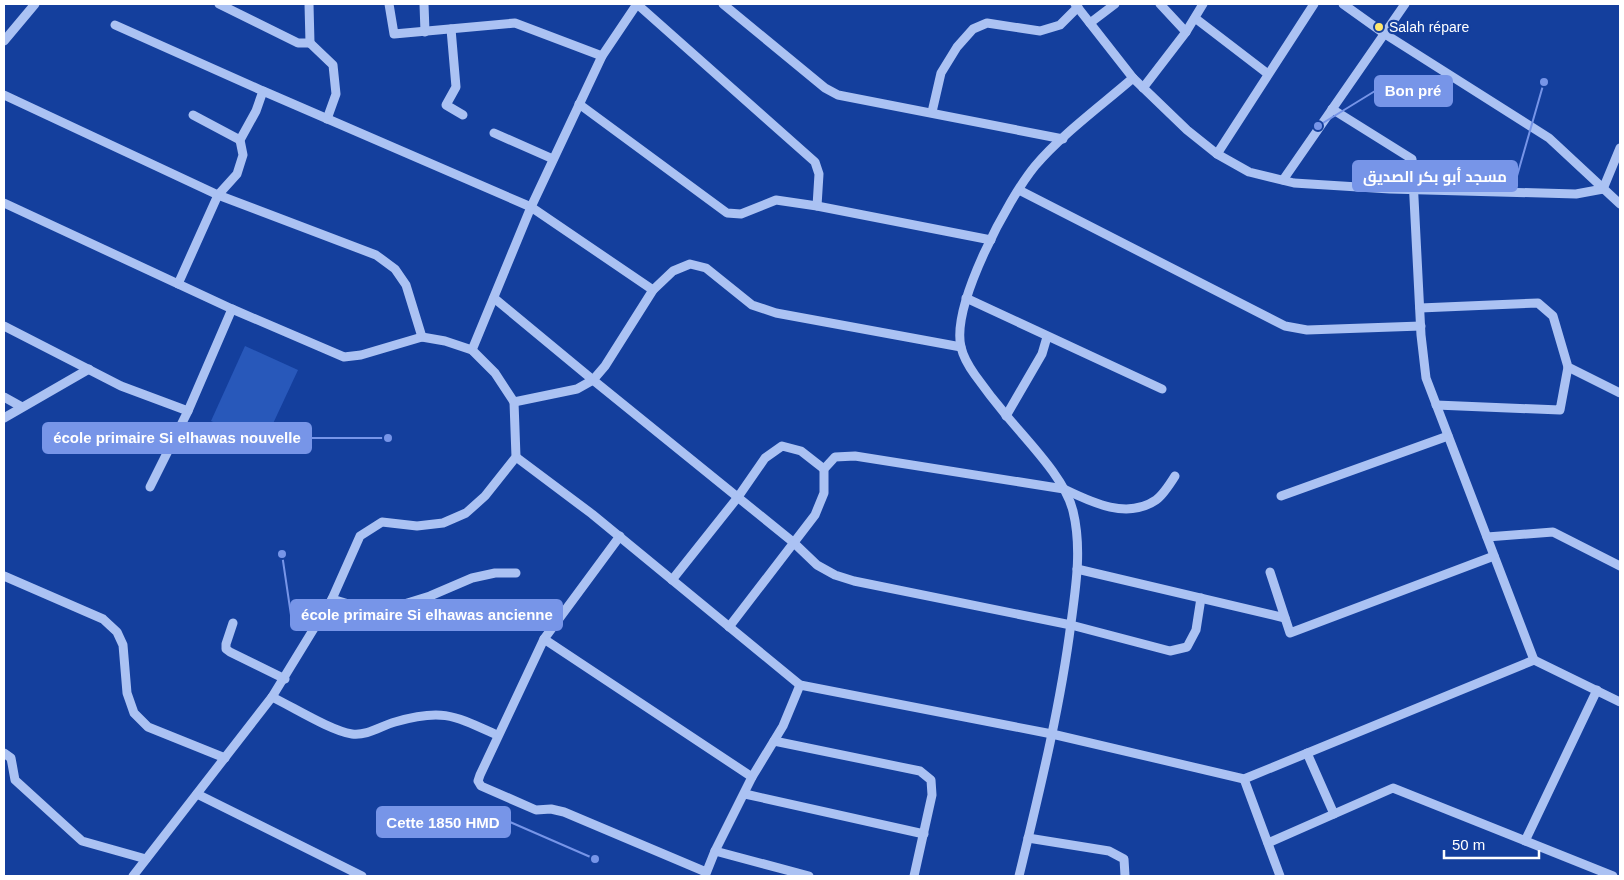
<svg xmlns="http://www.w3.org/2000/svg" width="1624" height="880" viewBox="0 0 1624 880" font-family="Helvetica,Cairo,sans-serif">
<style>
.pitch{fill:#2858ba}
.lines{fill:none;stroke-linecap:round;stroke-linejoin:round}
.minor{stroke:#abc2f3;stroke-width:9}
.poi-dot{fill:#ffe76d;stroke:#143f9d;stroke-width:2}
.labels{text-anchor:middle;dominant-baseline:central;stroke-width:4.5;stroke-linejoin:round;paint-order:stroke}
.poi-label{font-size:14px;fill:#fff;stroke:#143f9d;text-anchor:start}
.leader{fill:none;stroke:#7795e8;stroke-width:2}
.callout-dot{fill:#7795e8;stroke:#143f9d;stroke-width:2}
.callout{fill:#7795e8;stroke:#7795e8;stroke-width:2}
.callout-label{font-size:15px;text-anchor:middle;font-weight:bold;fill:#fff}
</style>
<rect width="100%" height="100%" fill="#143f9d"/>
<path class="pitch" d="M245 346 298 370 263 445 211 421Z"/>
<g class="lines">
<g class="minor">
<path d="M219 4 298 43H310L309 4"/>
<path d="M389 4 394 34 515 23 602 56"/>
<path d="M424 4 425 32"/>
<path d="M637 4 815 162 819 174 817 206"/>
<path d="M723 4 825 88 838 95 1063 139"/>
<path d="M1075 4 1133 78 1187 130 1217 154 1249 172 1294 183 1390 189 1576 194 1603 189"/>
<path d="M1160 4 1186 32"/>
<path d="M1343 4 1385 34 1549 138 1620 204"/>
<path d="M1195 18 1268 74"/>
<path d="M1090 23 1115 4"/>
<path d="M115 25 263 91"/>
<path d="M451 29 456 87 446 105 463 115"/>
<path d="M4 41 35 4"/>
<path d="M310 43 333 65 336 94 327 119"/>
<path d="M1143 88 1186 32 1203 4"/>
<path d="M4 95 218 195 376 255 395 269 406 285 422 337"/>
<path d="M579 104 727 213 741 214 776 200 817 206 991 240"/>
<path d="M1332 109 1412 159 1421 335 1426 378 1534 660"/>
<path d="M932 112 941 73 957 47 973 29 987 23 1040 31 1060 25 1078 7"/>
<path d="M193 115 240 140"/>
<path d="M494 133 553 159"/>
<path d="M1217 154 1314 4"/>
<path d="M1283 180 1405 4"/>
<path d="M1603 189 1620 148"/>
<path d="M1019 190 1285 326 1307 330 1421 326"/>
<path d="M4 203 232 309 344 357 361 355 422 337 445 341 472 350 495 373 514 402 516 457 485 496 466 513 443 523 417 526 382 522 360 536 332 599 272 697 133 876"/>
<path d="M178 284 218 195 237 174 243 155 240 140 256 111 263 91 531 207 653 290"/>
<path d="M494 298 593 380 793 542 817 565 835 575 854 581 1071 625 1170 651 1187 647 1196 630 1201 598"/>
<path d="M966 298 1162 389"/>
<path d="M1420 308 1538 303 1553 316 1568 367 1620 393"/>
<path d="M4 326 121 386 188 411"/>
<path d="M472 350 531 207 602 56 637 4"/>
<path d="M4 397 22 407"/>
<path d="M514 402 577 389 593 380 605 366 653 290 673 271 690 264 706 268 752 305 776 313 961 347"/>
<path d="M1436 405 1560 410 1568 367"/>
<path d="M1006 416 1042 354 1047 337"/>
<path d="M4 418 89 369"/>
<path d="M516 457 592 514 800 685 1052 734 1244 779 1534 660 1620 702"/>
<path d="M150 487 188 411 232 309"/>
<path d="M1281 496 1448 436"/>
<path d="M620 536 544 639 752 777"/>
<path d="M1487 537 1553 532 1620 566"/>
<path d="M1077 569 1285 618"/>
<path d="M1270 572 1290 633 1494 556"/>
<path d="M4 576 103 619 117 632 123 645 127 693 134 713 148 727 225 758"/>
<path d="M672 580 738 497 765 458 782 446 801 451 824 469"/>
<path d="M332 599 365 609H388L430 596 472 578 495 573H516"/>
<path d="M233 623 226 644V649L230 652 285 679"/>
<path d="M729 627 815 515 824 493V469L835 457 855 456 1064 489C1091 502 1127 520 1156 500 1163 495 1170 484 1175 476"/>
<path d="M544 639 480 775 478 781 481 786 536 810 551 809 564 812 706 872"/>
<path d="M272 697C293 707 331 731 352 734 367 736 381 726 395 722 443 708 455 716 497 735"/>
<path d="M774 741 920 771 931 780 932 795 914 876"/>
<path d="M4 753 11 758 15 780 82 841 146 859"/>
<path d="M1307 753 1334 814"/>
<path d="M1244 779 1280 876"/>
<path d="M197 794 362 876"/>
<path d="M745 794 924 834"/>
<path d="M1028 838 1109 851 1124 859 1125 876"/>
<path d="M1525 841 1597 690"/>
<path d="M1268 843 1393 788 1613 876"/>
<path d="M715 851 809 876"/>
<path d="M705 876 715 851 752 777 783 726 800 685"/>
<path d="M1019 876C1039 793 1060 709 1071 623 1076 586 1082 548 1073 511 1065 478 1027 441 1006 415 995 402 985 389 975 375 970 368 963 356 961 347 951 305 1008 199 1035 166 1061 135 1102 105 1133 78"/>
</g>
</g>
<circle class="poi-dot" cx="1379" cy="27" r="5"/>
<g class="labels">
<g class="poi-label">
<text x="1389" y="27">Salah répare</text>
</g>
</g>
<path class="leader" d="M1318 126L1375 91M1544 82L1517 176M388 438L311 438M282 554L291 615M595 859L510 822"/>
<g class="callout-dot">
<circle cx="1318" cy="126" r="5"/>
<circle cx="1544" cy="82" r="5"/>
<circle cx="388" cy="438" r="5"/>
<circle cx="282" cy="554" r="5"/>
<circle cx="595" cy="859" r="5"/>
</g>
<g class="callout">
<rect x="1375" y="76" width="77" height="30" rx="5"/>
<rect x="1353" y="161" width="164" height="30" rx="5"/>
<rect x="43" y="423" width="268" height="30" rx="5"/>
<rect x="291" y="600" width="271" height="30" rx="5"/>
<rect x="377" y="807" width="133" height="30" rx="5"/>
</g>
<g class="callout-label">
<text x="1413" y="96">Bon pré</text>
<text x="1435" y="182">مسجد أبو بكر الصديق</text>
<text x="177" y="443">école primaire Si elhawas nouvelle</text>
<text x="427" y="620">école primaire Si elhawas ancienne</text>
<text x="443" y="828">Cette 1850 HMD</text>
</g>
<rect width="1624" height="880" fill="none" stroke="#ffffff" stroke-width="10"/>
<path d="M1444 850v8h95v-8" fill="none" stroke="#ffffff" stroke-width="2.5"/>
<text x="1452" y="850" font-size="15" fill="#ffffff" stroke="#143f9d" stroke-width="4" paint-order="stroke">50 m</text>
</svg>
